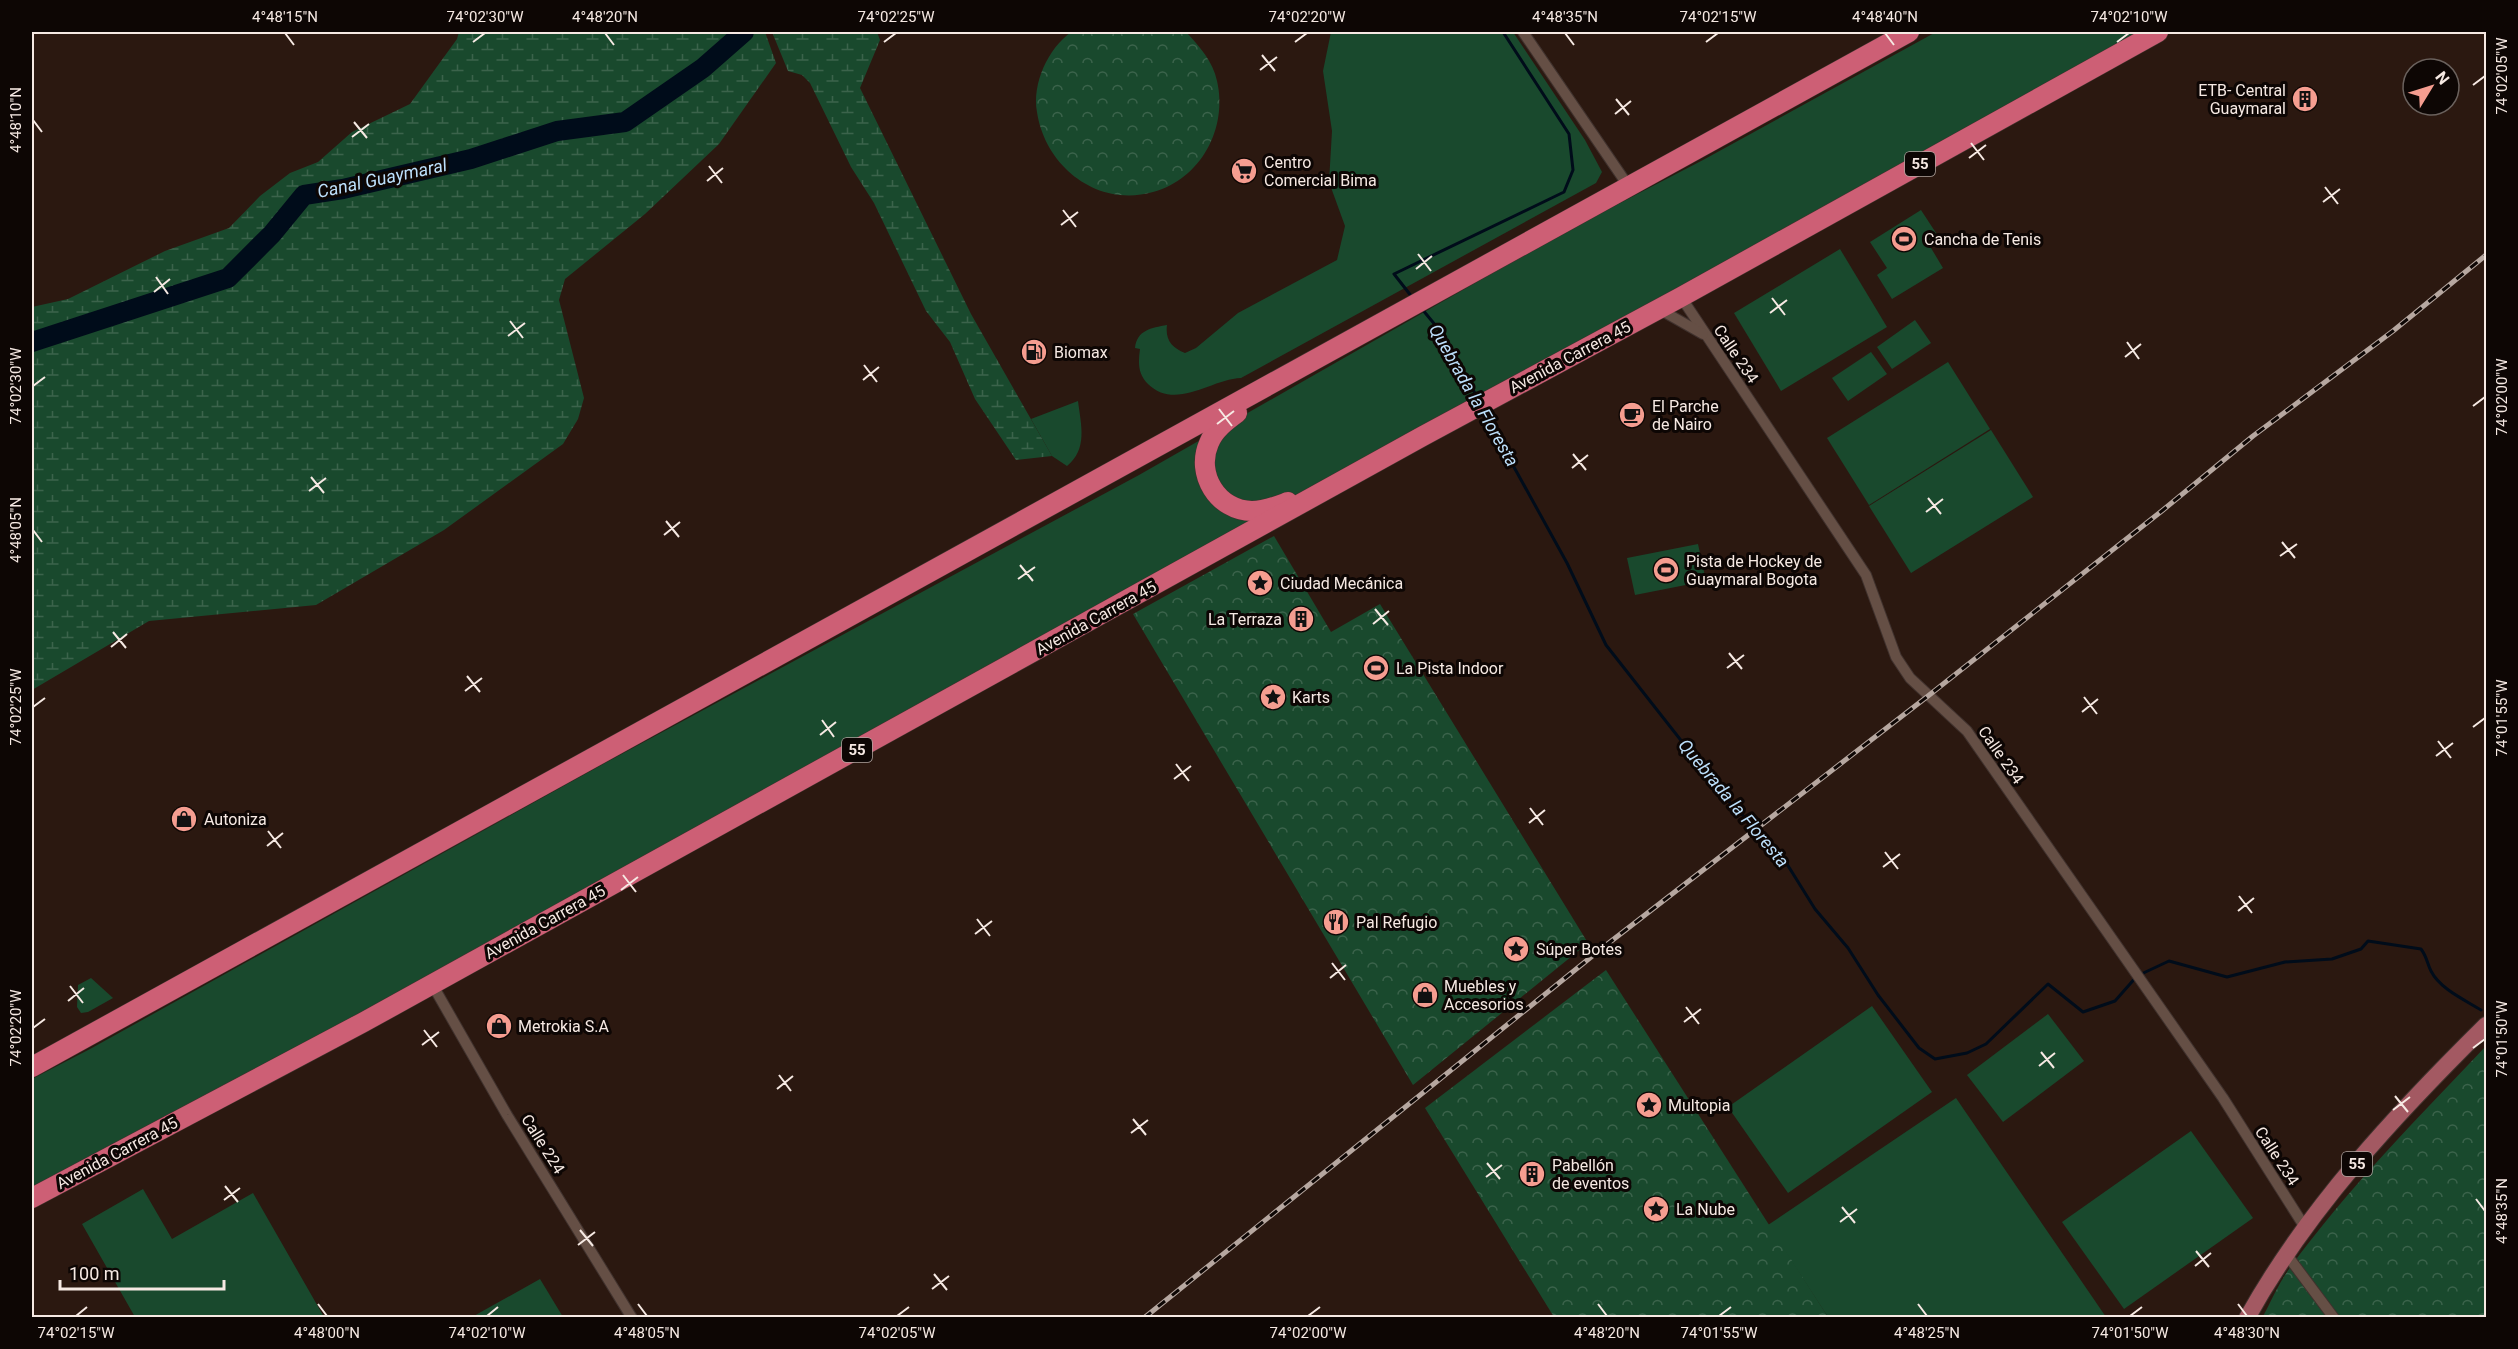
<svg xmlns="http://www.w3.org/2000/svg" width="2518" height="1349" viewBox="0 0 2518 1349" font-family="Roboto,sans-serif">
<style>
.grass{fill:#19492d}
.wetland{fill:url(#wetland-marsh)}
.park{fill:url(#park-crowns)}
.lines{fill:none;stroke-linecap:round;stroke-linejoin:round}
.stream{stroke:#000c1a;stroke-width:3}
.river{stroke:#000c1a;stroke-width:20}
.street-casing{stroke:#40322e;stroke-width:12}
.primary-casing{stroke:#40322e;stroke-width:18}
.highway-casing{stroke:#40322e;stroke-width:21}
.street{stroke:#654f45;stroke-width:10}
.primary{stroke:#a35962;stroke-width:16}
.highway{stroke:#cd5f75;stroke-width:20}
.rail-casing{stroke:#b6a7a0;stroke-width:5}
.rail{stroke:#0d0604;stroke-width:3;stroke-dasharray:9;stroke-linecap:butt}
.ticks{fill:none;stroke:#f6e9e3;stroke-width:2}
.labels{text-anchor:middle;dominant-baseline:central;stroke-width:6;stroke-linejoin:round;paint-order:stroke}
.shield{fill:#0d0604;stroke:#b0a5a0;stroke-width:1.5}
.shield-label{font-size:15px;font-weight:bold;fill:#f6e9e3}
.poi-label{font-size:16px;fill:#f6e9e3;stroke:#0d0604;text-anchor:start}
.street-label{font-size:16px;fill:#f6e9e3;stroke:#0d0604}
.water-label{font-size:18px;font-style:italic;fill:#bcdffb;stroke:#0d0604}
.neatline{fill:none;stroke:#f6e9e3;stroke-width:2}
.ticks-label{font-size:15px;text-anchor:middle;fill:#f6e9e3}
</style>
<defs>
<pattern id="wetland-marsh" width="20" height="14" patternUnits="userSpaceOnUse" patternTransform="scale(1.5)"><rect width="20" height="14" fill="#19492d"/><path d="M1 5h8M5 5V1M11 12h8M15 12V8" fill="none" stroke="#3b634b"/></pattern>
<pattern id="park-crowns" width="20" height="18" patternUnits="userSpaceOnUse" patternTransform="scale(1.5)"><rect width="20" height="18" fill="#19492d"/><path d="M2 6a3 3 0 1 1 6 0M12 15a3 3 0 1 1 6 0" fill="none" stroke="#3b634b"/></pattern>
</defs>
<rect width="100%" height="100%" fill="#2b1810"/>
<g class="grass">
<path d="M1331 32H1513L1585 140 1602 172 1596 183 1241 378C1211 379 1176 411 1148 384 1138 374 1138 363 1140 349L1135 348C1137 330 1151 328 1167 325 1165 340 1172 348 1185 353L1196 348 1238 313 1337 260 1345 226 1329 182 1332 131 1323 71Z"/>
<path d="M1936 32H2144L414 984 32 1190V1079L90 1049 605 763 1139 475 1566 231 1703 160Z"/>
<path d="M1921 210 1938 236 1928 243 1943 268 1892 299 1877 275 1887 268 1870 242Z"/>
<path d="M1840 249 1887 327 1781 391 1734 313Z"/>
<path d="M1915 320 1931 343 1892 369 1877 347Z"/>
<path d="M1871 352 1887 374 1848 401 1832 378Z"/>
<path d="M1948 362 1990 429 1869 505 1827 438Z"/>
<path d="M1078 401C1081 425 1088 449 1067 466L1052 456 1031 419Z"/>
<path d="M1991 430 2033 497 1911 573 1869 506Z"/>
<path d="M1698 544 1706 581 1635 595 1627 558Z"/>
<path d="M91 978 113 998 88 1012 81 1013 77 1007 78 985Z"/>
<path d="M1872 1006 1932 1092 1788 1193 1728 1107Z"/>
<path d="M2048 1014 2084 1061 2003 1122 1967 1075Z"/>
<path d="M1956 1098 2106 1317H1828L1768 1225Z"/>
<path d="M2191 1131 2253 1218 2124 1309 2062 1222Z"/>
<path d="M143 1189 172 1239 253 1193 324 1317H135L82 1224Z"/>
<path d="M540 1279 563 1317H472Z"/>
</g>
<g class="wetland">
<path d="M459 32H765L776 63 719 144 645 214 565 279 559 300 584 398 578 419 563 444 444 530 316 605 149 621 32 690V307L68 299 165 251 229 228 260 196 290 173 318 162 352 132 410 104 457 39Z"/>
<path d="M772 32H877L880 40 860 88 971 314 1052 456 1016 460 975 399 950 342 926 311 874 203 851 167 810 83 802 75 788 71Z"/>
</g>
<g class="park">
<path d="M1071 32H1186C1199 46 1213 61 1217 81 1228 128 1201 179 1153 192 1097 208 1045 166 1037 112 1032 83 1048 49 1071 32Z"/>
<path d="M1274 536 1331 632 1380 604 1588 943 1413 1085 1133 614Z"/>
<path d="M1606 970 1828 1317H1554L1425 1108Z"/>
<path d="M2486 1046V1317L2262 1318C2271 1302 2278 1284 2289 1269 2347 1189 2418 1118 2486 1046Z"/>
</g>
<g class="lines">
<g class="stream">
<path d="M1412 297 1394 274 1564 192 1573 170 1569 134 1503 32"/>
<path d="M1422 309 1441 332 1477 397"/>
<path d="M1483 411 1567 563 1606 645 1731 804 1777 848 1815 909 1848 948 1878 995 1919 1048 1935 1059 1967 1053 1986 1044 2048 984 2083 1012 2115 1001 2137 976 2169 961 2227 977 2285 962 2332 959 2361 949 2368 941 2421 949C2427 957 2427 963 2431 971 2440 989 2465 1000 2481 1010"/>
</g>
<path class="river" d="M32 342 228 278 272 234 304 195 343 189 471 159 557 131 625 122 703 68 744 32"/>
<g class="street-casing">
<g id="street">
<path d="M1523 32 1629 187"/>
<path d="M1681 297 1866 575 1896 657 1910 678 1967 731 2223 1098 2306 1229"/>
<path d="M1659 309 1703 334"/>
<path d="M432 984 507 1115 632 1318"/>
<path d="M2287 1255 2334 1318"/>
</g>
</g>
<g class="primary-casing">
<path id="primary" d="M2247 1318C2308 1208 2397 1113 2486 1025"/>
</g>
<g class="highway-casing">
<g id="highway">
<path d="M1237 413C1226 421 1214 430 1209 443 1195 474 1218 511 1252 511 1265 511 1277 506 1288 502"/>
<path d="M32 1067 1909 32"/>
<path d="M32 1198 362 1023 1423 436 1681 297 2158 32"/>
</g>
</g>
<use href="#street" class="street"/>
<use href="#primary" class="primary"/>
<use href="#highway" class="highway"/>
<g class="rail-casing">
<path id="rail" d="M1144 1318 1601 949 1928 696 2163 510 2253 436 2393 331 2486 255"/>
</g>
<use href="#rail" class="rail"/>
</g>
<path class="ticks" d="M285 33 294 45M605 33 614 45M1565 33 1574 45M1885 33 1894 45M473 42 485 33M884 42 896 33M1295 42 1307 33M1706 42 1718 33M2117 42 2129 33M1262 55 1275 71M1260 70 1277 57M2473 85 2485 76M1616 99 1629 115M1615 114 1631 101M33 120 42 132M354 122 367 138M352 137 369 124M1971 143 1984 160M1969 158 1986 145M709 166 722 183M707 181 723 168M2325 187 2338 204M2323 202 2340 189M1063 210 1076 227M1061 225 1078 212M1418 254 1431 271M1416 269 1432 256M156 277 168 294M154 292 170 279M1772 298 1785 315M1770 313 1787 300M510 321 523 338M508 336 525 323M2127 342 2139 359M2125 357 2141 344M864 365 877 382M863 380 879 367M33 386 45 377M2473 406 2485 397M1219 409 1232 426M1217 424 1234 411M1573 454 1586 470M1572 468 1588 455M311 477 324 493M309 491 326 478M1928 498 1941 514M1926 512 1943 499M666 521 679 537M33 530 42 542M664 535 680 522M2282 542 2295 558M2280 556 2297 544M1020 565 1033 581M1018 579 1035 567M1375 609 1388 625M1373 624 1389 611M113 632 126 648M111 647 127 634M1729 653 1742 669M1727 668 1744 655M467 676 480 692M465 691 482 678M2084 697 2097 714M33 707 45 698M2082 712 2098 699M822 720 834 737M2473 727 2485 718M820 735 836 722M2438 741 2451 758M2436 756 2453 743M1176 764 1189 781M1174 779 1191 766M1530 808 1543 825M1529 823 1545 810M268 831 281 848M267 846 283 833M1885 852 1898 869M1883 867 1900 854M623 875 636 892M621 890 638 877M2239 896 2252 913M2238 911 2254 898M977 919 990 936M975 934 992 921M1332 963 1345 980M1330 978 1346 965M70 986 83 1003M68 1001 84 988M1686 1007 1699 1024M1684 1022 1701 1009M33 1028 45 1019M424 1030 437 1047M422 1045 439 1032M2473 1048 2485 1039M2041 1052 2054 1068M2039 1066 2055 1053M779 1075 791 1091M777 1089 793 1076M2395 1096 2408 1112M2393 1110 2410 1097M1133 1119 1146 1135M1131 1133 1148 1120M1487 1163 1500 1179M1486 1177 1502 1165M225 1186 238 1202M2476 1199 2485 1211M224 1200 240 1188M1842 1207 1855 1223M1840 1222 1857 1209M580 1230 593 1246M578 1245 595 1232M2196 1251 2209 1267M2195 1266 2211 1253M934 1274 947 1290M932 1289 949 1276M318 1304 327 1316M638 1304 647 1316M1598 1304 1607 1316M1918 1304 1927 1316M2238 1304 2247 1316M76 1316 87 1307M487 1316 498 1307M897 1316 909 1307M1308 1316 1320 1307M1719 1316 1731 1307M2130 1316 2142 1307"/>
<defs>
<g id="building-disc" transform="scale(1.35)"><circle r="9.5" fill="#f59d90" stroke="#0d0604"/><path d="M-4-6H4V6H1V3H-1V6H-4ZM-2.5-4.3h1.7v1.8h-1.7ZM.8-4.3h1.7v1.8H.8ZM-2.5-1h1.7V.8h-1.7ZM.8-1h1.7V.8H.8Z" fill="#111"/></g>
<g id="supermarket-disc" transform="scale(1.35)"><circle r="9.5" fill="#f59d90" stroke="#0d0604"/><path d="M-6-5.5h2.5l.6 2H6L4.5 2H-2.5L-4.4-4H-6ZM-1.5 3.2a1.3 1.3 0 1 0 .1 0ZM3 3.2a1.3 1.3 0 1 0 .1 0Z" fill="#111"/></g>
<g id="stadium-disc" transform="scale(1.35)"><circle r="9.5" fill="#f59d90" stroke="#0d0604"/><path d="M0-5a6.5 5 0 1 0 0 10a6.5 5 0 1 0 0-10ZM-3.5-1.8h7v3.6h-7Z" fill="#111"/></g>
<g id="fuel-disc" transform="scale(1.35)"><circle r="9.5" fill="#f59d90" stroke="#0d0604"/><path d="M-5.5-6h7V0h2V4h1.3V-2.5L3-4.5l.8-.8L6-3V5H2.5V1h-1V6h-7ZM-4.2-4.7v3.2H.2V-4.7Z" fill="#111"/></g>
<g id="cafe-disc" transform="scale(1.35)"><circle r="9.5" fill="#f59d90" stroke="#0d0604"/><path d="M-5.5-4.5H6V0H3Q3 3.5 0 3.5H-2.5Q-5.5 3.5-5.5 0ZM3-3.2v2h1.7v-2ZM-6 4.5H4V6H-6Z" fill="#111"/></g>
<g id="sight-disc" transform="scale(1.35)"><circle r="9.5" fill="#f59d90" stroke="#0d0604"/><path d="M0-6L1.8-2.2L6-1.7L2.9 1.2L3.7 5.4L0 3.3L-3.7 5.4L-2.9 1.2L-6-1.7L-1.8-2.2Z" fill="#111"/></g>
<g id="shop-disc" transform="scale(1.35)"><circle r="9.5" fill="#f59d90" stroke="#0d0604"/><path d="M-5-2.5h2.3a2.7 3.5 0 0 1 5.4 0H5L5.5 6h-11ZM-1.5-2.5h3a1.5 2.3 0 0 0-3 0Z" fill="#111"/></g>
<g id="restaurant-disc" transform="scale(1.35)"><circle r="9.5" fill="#f59d90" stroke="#0d0604"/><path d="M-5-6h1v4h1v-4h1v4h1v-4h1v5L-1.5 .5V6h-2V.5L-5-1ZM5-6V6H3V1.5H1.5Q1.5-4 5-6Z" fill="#111"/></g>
</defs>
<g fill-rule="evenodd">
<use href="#building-disc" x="2305" y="99"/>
<use href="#supermarket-disc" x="1244" y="171"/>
<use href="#stadium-disc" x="1904" y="239"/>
<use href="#fuel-disc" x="1034" y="352"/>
<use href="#cafe-disc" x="1632" y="415"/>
<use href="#stadium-disc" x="1666" y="570"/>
<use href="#sight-disc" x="1260" y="583"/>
<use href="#building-disc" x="1301" y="619"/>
<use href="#stadium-disc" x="1376" y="668"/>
<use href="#sight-disc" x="1273" y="697"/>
<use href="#shop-disc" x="184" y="819"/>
<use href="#restaurant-disc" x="1336" y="922"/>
<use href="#sight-disc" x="1516" y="949"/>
<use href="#shop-disc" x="1425" y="995"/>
<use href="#shop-disc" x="499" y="1026"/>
<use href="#sight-disc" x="1649" y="1105"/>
<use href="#building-disc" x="1532" y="1174"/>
<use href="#sight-disc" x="1656" y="1209"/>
</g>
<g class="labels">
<g class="shield">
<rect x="1905" y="152" width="30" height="24" rx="4.5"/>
<rect x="842" y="738" width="30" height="24" rx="4.5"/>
<rect x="2342" y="1152" width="30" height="24" rx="4.5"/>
</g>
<g class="shield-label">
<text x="1920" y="164">55</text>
<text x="857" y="750">55</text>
<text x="2357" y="1164">55</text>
</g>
<g class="poi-label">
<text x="2286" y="90" text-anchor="end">ETB- Central<tspan x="2286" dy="18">Guaymaral</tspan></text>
<text x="1264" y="162">Centro<tspan x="1264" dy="18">Comercial Bima</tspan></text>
<text x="1924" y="239">Cancha de Tenis</text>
<text x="1054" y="352">Biomax</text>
<text x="1652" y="406">El Parche<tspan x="1652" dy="18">de Nairo</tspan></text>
<text x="1686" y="561">Pista de Hockey de<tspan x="1686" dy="18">Guaymaral Bogota</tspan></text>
<text x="1280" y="583">Ciudad Mecánica</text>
<text x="1282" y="619" text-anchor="end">La Terraza</text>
<text x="1396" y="668">La Pista Indoor</text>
<text x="1292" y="697">Karts</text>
<text x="204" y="819">Autoniza</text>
<text x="1356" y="922">Pal Refugio</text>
<text x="1536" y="949">Súper Botes</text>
<text x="1444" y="986">Muebles y<tspan x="1444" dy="18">Accesorios</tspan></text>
<text x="518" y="1026">Metrokia S.A</text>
<text x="1668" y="1105">Multopia</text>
<text x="1552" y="1165">Pabellón<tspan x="1552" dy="18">de eventos</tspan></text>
<text x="1676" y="1209">La Nube</text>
</g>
<g class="street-label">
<text transform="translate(1736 354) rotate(56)">Calle 234</text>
<text transform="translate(1570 357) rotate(-28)">Avenida Carrera 45</text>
<text transform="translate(1096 618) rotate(-29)">Avenida Carrera 45</text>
<text transform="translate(2001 755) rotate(55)">Calle 234</text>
<text transform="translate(545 922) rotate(-29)">Avenida Carrera 45</text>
<text transform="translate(543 1144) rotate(58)">Calle 224</text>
<text transform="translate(117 1153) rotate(-28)">Avenida Carrera 45</text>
<text transform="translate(2277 1156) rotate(57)">Calle 234</text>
</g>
<g class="water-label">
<text transform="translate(382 178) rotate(-12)">Canal Guaymaral</text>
<text transform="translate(1474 395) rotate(60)">Quebrada la Floresta</text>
<text transform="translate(1734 803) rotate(50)">Quebrada la Floresta</text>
</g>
</g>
<rect width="2518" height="1349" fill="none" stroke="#0d0604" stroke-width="66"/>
<g transform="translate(2431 87) rotate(52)"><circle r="28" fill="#0d0604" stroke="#6a615d" stroke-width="1.5"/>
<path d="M0-4.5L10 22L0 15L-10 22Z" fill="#f59d90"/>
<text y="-9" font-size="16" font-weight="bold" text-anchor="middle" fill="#f6e9e3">N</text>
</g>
<path d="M60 1280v9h164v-9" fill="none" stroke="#f6e9e3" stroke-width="3"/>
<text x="69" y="1280" font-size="18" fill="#f6e9e3" stroke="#0d0604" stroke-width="4.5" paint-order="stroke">100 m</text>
<rect x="33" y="33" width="2452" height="1283" class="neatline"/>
<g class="ticks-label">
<text x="285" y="22">4°48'15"N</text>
<text x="485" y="22">74°02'30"W</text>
<text x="605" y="22">4°48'20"N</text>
<text x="896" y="22">74°02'25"W</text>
<text x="1307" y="22">74°02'20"W</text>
<text x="1565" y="22">4°48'35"N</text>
<text x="1718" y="22">74°02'15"W</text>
<text x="1885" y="22">4°48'40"N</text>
<text x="2129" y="22">74°02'10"W</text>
<text transform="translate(2502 76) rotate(-90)" y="5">74°02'05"W</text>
<text transform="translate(16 120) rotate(-90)" y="5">4°48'10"N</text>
<text transform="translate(16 386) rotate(-90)" y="5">74°02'30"W</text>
<text transform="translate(2502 397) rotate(-90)" y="5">74°02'00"W</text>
<text transform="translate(16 530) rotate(-90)" y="5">4°48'05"N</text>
<text transform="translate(16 707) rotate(-90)" y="5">74°02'25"W</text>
<text transform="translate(2502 718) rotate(-90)" y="5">74°01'55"W</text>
<text transform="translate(16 1028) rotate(-90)" y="5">74°02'20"W</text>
<text transform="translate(2502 1039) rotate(-90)" y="5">74°01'50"W</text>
<text transform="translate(2502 1211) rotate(-90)" y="5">4°48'35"N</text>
<text x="76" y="1338">74°02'15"W</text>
<text x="327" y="1338">4°48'00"N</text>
<text x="487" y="1338">74°02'10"W</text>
<text x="647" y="1338">4°48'05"N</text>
<text x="897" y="1338">74°02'05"W</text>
<text x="1308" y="1338">74°02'00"W</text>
<text x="1607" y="1338">4°48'20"N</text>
<text x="1719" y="1338">74°01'55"W</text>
<text x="1927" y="1338">4°48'25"N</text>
<text x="2130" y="1338">74°01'50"W</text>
<text x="2247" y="1338">4°48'30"N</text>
</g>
</svg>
